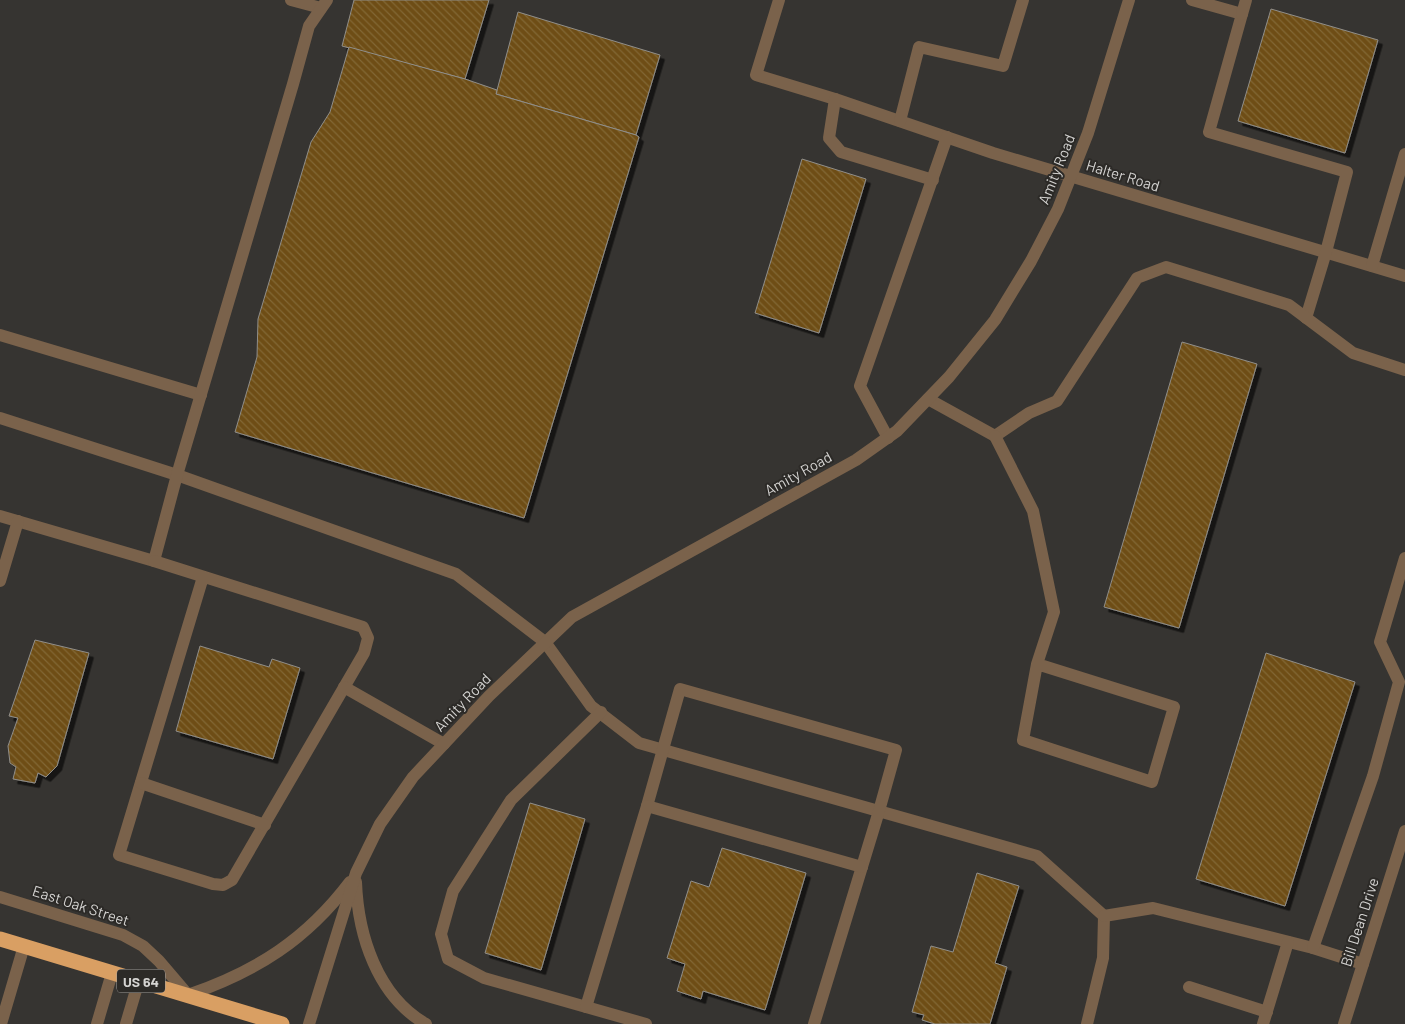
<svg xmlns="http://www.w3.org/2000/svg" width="1405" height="1024" viewBox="0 0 1405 1024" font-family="Barlow,sans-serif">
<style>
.building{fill:url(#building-back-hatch);stroke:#908e8a;filter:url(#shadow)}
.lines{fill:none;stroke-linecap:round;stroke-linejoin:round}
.minor{stroke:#7a624b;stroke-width:12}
.highway{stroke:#d99f63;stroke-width:15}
.labels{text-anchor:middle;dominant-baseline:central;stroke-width:4;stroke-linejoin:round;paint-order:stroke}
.shield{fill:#2c2a27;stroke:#a2a09e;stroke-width:1}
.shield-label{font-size:14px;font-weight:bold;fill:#d4d3d1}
.street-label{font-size:15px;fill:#d4d3d1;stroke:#2c2a27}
</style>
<defs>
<pattern id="building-back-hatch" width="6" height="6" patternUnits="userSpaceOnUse" patternTransform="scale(1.25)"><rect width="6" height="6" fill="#6e4e15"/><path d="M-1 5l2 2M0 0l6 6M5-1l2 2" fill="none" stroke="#826736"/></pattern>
<filter id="shadow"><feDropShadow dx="4.5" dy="4.5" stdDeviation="0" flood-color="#0009"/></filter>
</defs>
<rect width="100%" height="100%" fill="#363431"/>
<g class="building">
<path d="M354 0H489L465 79 342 46Z"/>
<path d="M1271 9 1378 40 1345 153 1238 121Z"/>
<path d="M518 12 660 55 636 135 496 94Z"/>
<path d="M349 47 465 79 497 90 496 94 636 135 639 137 524 518 235 432 257 357 258 319 311 142 330 112Z"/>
<path d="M802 159 866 179 819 333 755 313Z"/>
<path d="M1182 342 1257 364 1179 628 1104 607Z"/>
<path d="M35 640 89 653 57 766 46 777 38 773 35 783 13 779 16 767 10 763 8 746 18 718 9 716Z"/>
<path d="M200 646 269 667 272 659 300 668 273 759 176 731Z"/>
<path d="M1266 653 1355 682 1285 906 1196 879Z"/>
<path d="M530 803 585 819 541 970 485 953Z"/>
<path d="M722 848 806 873 765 1010 703 991 701 999 677 991 685 964 667 958 691 881 709 887Z"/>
<path d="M977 873 1019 886 995 963 1007 967 990 1024H935L922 1020 924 1015 912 1012 931 946 953 952Z"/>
</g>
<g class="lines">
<g class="minor">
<path d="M291 0 321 8"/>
<path d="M779 0 756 75 835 99 993 153 1405 276"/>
<path d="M1192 0 1242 14 1209 132 1347 172 1326 252 1306 318"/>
<path d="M1242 14 1246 0"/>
<path d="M835 99 829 138 841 152 933 180"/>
<path d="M900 121 919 47 1003 66 1023 0"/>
<path d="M1372 266 1405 154"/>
<path d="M0 335 201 395"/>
<path d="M928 399 995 436 1029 413 1057 401 1137 278 1166 267 1289 305 1353 353 1405 370"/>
<path d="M0 418 177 475 456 574 545 642 591 706 639 743 1037 856 1104 916 1103 958 1087 1024"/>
<path d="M995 436 1033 511 1054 612 1037 664 1023 740 1152 782 1174 707 1037 664"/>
<path d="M888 438 860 386 947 137"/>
<path d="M0 516 154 561 177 475 293 84 309 26 327 0"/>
<path d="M154 561 363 627 368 638 364 653 232 880 223 885 213 884 119 855 203 577"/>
<path d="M0 581 18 521"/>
<path d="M344 687 444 744"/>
<path d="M601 712 511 800 453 891 441 934 448 959 484 978 646 1024"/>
<path d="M141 783 265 825"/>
<path d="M647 806 680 689 896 750 879 811 814 1024"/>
<path d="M356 882C358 935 377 996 426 1024"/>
<path d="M0 897 123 935 143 946 159 961 188 995C257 971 306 940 350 882"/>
<path d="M1104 916 1153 908 1313 948 1363 964"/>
<path d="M1313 948 1373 776 1399 682 1380 642 1405 558"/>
<path d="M1189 987 1267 1012"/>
<path d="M586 1007 647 806 862 867"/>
<path d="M1 1024 24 946"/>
<path d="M97 1024 112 973"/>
<path d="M126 1024 139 980"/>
<path d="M309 1024 356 873 380 824 413 777 489 696 572 617 856 460 897 431 949 377 995 320 1031 261 1058 209 1088 133 1129 0"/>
<path d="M1263 1024 1288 942"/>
<path d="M1344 1024 1405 831"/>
</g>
<path class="highway" d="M0 939 282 1024"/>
</g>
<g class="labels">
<rect class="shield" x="117" y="969.5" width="48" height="23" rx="4"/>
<g class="shield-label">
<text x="141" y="981">US 64</text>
</g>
<g class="street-label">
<text transform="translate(1056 169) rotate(-68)">Amity Road</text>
<text transform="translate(1123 175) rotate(17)">Halter Road</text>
<text transform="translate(798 473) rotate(-29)">Amity Road</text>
<text transform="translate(462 702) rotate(-46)">Amity Road</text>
<text transform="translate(81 905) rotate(18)">East Oak Street</text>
<text transform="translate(1359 922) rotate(-72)">Bill Dean Drive</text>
</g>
</g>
</svg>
